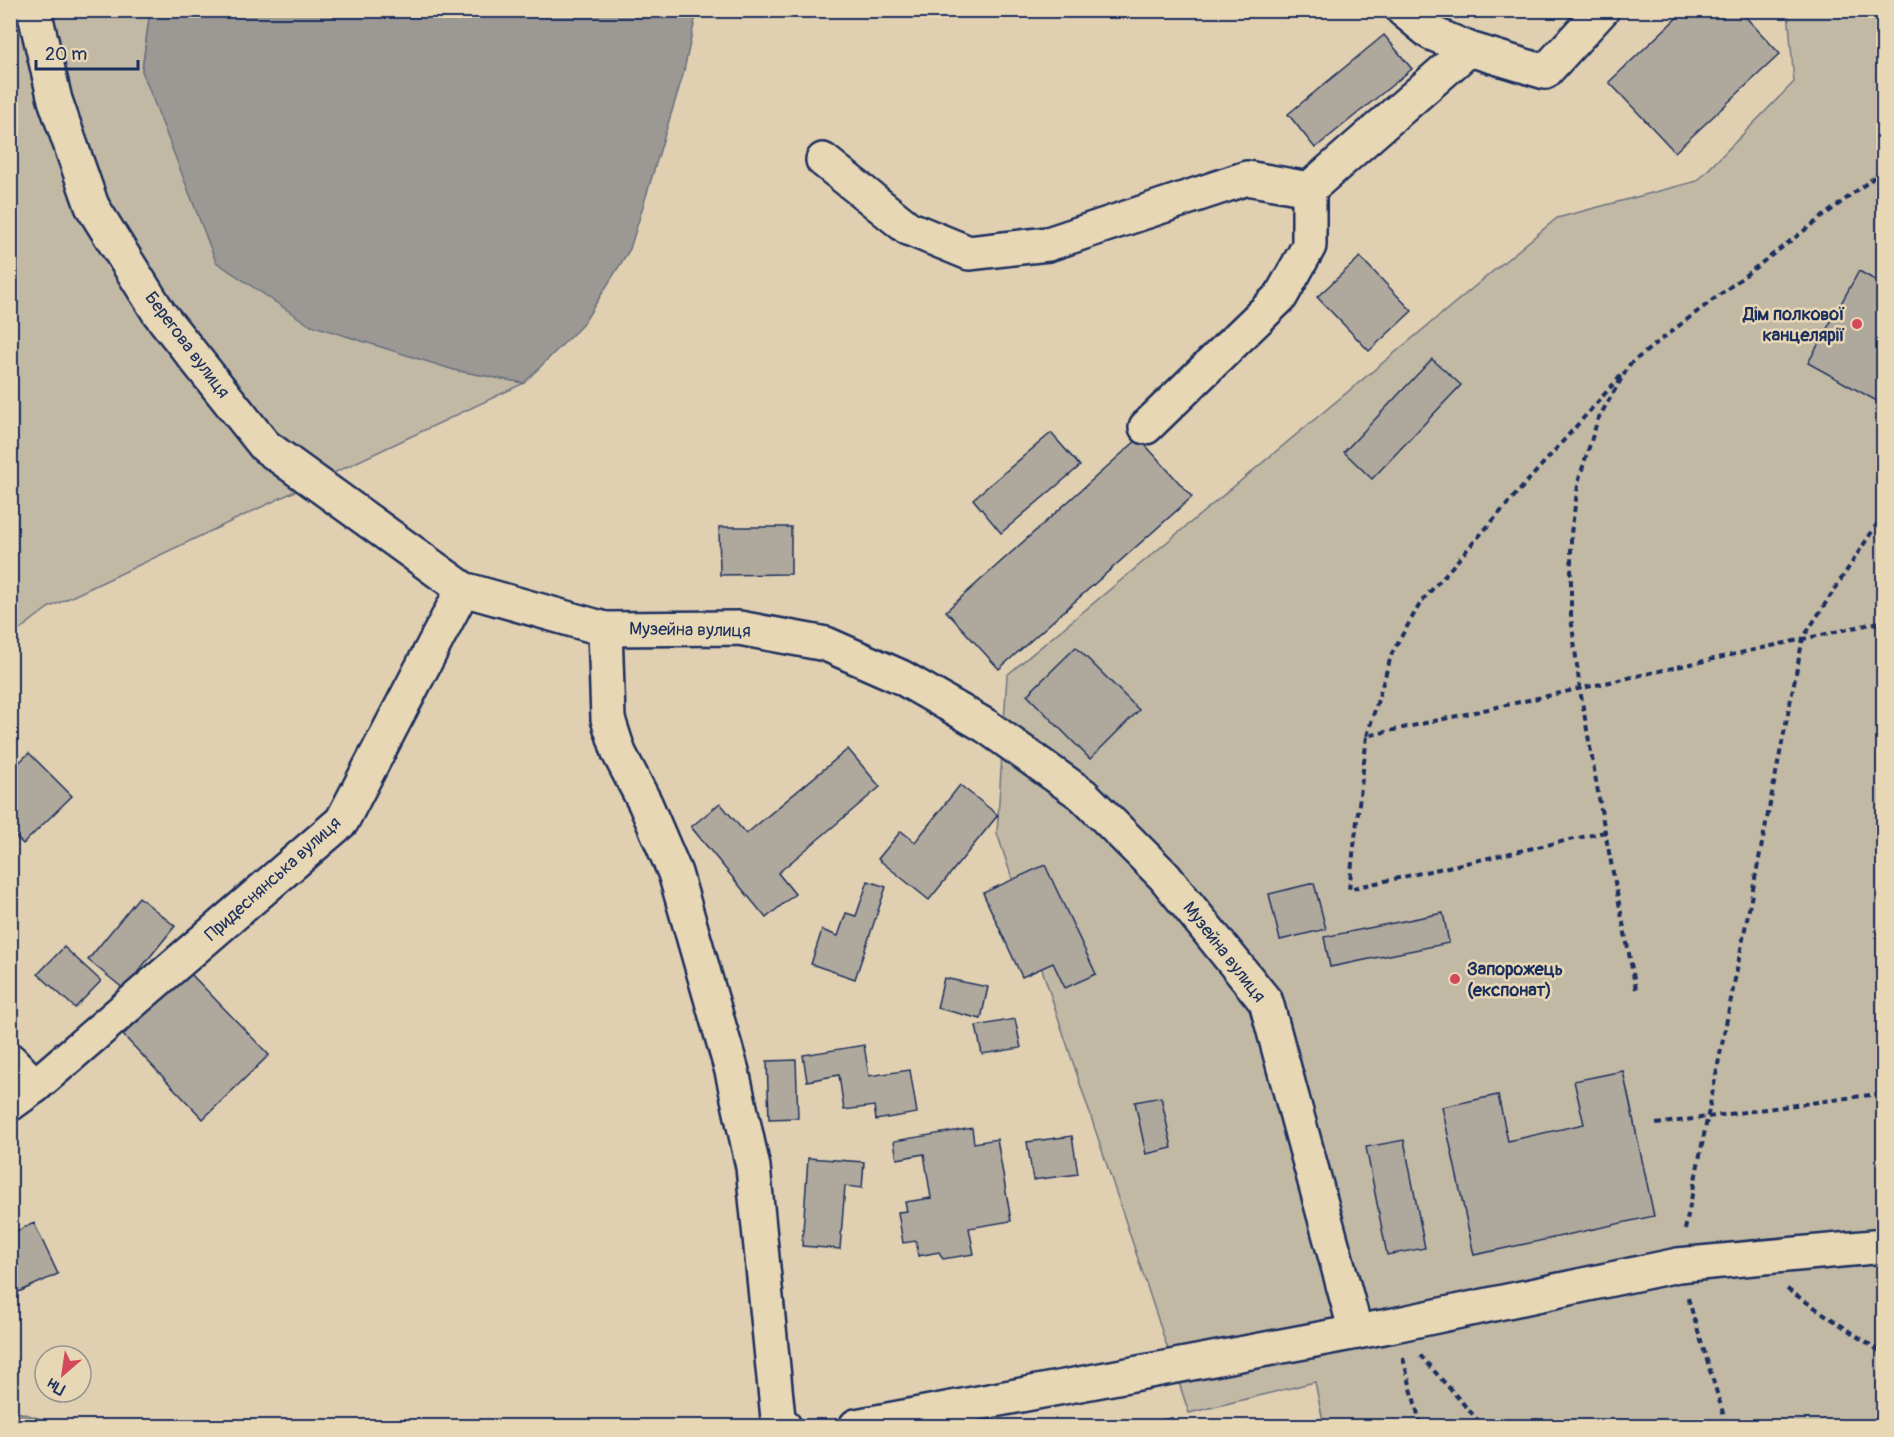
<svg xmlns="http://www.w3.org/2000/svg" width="1894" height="1437" viewBox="0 0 1894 1437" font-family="Pangolin,sans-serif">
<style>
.green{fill:#c2b9a5;stroke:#6e7482;stroke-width:1.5}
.water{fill:#9c9995;stroke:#686f7f;stroke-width:1.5}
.building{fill:#afa89c;stroke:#1b2f5e;stroke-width:1.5}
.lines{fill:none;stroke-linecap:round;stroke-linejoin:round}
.minor-casing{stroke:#1b2f5e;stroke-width:38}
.path{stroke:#1b2f5e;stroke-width:4;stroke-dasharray:6 4.5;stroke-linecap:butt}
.minor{stroke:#e8d7b4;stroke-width:33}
.poi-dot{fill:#d1495b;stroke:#e8d7b4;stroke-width:2}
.labels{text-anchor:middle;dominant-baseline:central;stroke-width:5;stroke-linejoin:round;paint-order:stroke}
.poi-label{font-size:18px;font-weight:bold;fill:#1b2f5e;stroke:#e8d7b4;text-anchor:end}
.street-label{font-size:18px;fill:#1b2f5e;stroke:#e8d7b4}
</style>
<rect width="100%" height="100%" fill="#e0d0b1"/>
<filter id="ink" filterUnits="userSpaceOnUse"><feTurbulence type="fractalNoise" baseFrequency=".0167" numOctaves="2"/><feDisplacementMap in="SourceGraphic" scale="12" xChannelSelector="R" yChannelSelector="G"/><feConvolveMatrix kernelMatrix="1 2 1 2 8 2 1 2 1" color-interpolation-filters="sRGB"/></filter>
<g filter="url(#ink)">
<g class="green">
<path d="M11 11H150L142 71 454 370 524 383 48 608 11 636Z"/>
<path d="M1788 11H1883V1426H1324L1315 1382 1189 1413 997 833 1007 675 1557 218 1697 181 1794 82Z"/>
</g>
<g class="water">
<path d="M150 11V10L697 11 683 75 630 249 583 324 524 383 454 370 308 324 216 262 142 71Z"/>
<path d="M10 1410H11L65 1426H11Z"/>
</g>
<g class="building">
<path d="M1685 10H1739L1780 54 1675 152 1609 82Z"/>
<path d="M1384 35 1412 69 1315 148 1288 114Z"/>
<path d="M1360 257 1412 311 1369 351 1317 297Z"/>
<path d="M1859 271 1884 285V405L1808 363Z"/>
<path d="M1432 359 1461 385 1372 479 1344 452Z"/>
<path d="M1051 433 1080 466 1001 533 973 499Z"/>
<path d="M1139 438 1192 497 999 669 946 611Z"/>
<path d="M719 527H791V574L720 575Z"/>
<path d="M1076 647 1139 710 1090 759 1027 695Z"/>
<path d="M848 749 880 787 778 873 795 894 766 918 691 827 720 803 746 834Z"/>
<path d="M29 753 72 796 23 844 10 831V771Z"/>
<path d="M960 785 998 815 929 900 878 859 901 831 915 842Z"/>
<path d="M1045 865 1096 974 1065 988 1053 963 1022 977 983 893Z"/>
<path d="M868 881 886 887 855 979 811 964 822 930 838 936 846 913 856 916Z"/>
<path d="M1314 883 1326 929 1280 940 1269 894Z"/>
<path d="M139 897 175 926 124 989 88 960Z"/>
<path d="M1443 913 1449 943 1330 967 1324 937Z"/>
<path d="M64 947 101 981 75 1008 38 974Z"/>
<path d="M189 972 269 1055 203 1119 123 1035Z"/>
<path d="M944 978 988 987 981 1019 937 1008Z"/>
<path d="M1015 1019 1021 1048 982 1054 976 1026Z"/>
<path d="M864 1045 869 1076 910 1070 917 1113 876 1120 874 1106 844 1110 839 1075 807 1081 803 1055Z"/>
<path d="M796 1060 798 1118 769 1119 767 1061Z"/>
<path d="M1623 1071 1654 1216 1474 1255 1442 1107 1498 1095 1508 1141 1584 1124 1574 1081Z"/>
<path d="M1161 1097 1172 1148 1146 1154 1135 1102Z"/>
<path d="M972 1128 974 1143 997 1139 1011 1221 969 1228 974 1254 943 1259 939 1252 918 1256 916 1241 903 1243 898 1212 907 1211 905 1202 931 1198 924 1154 897 1159 894 1141Z"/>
<path d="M1072 1136 1078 1174 1033 1180 1027 1142Z"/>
<path d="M1404 1140 1425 1248 1387 1255 1366 1147Z"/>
<path d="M808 1158 864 1162 862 1188 845 1186 840 1249 802 1246Z"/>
<path d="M34 1223 58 1274 10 1296V1234Z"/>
<path d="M1172 1418 1173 1426H1129Z"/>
</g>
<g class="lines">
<g class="minor-casing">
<g id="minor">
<path d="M34 10 55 100 92 206 159 313 265 446 463 589 605 629 739 628 826 644 901 677 986 726 1083 795 1164 876 1266 1002 1356 1332"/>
<path d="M1403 10 1431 33 1469 49 1545 72 1602 10"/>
<path d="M823 160 908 228 969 253 1048 244 1247 178 1309 189"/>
<path d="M1146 427 1281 296 1309 246V189L1469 49"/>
<path d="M605 629 608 719 619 753 645 803 675 873 732 1071 753 1167 778 1418 784 1426"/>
<path d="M10 1060 35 1086 342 821 463 589"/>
<path d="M10 1104 35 1086"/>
<path d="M856 1426 1394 1325 1678 1265 1884 1246"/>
</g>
</g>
<g class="path">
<path d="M1367 736 1392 653 1421 602 1624 372"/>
<path d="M1605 832 1349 889 1367 736 1884 621"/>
<path d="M1636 989 1605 832 1580 690 1571 617V533L1579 479 1598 419 1630 364 1685 321 1884 170"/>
<path d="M1656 1124 1884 1093"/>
<path d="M1685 1230 1803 638 1884 513"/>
<path d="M1787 1289 1884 1354"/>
<path d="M1688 1298 1727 1426"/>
<path d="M1420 1355 1483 1426"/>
<path d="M1403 1358 1421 1426"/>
</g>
<use href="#minor" class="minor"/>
</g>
</g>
<g class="poi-dot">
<circle cx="1857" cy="324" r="6"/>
<circle cx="1455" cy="979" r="6"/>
</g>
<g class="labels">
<g class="poi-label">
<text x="1845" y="314">Дім полкової<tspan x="1845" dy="21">канцелярії</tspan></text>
<text x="1467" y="969" text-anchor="start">Запорожець<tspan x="1467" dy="21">(експонат)</tspan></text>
</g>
<g class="street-label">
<text transform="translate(187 345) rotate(53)">Берегова вулиця</text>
<text transform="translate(690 630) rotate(1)">Музейна вулиця</text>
<text transform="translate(273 879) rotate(-42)">Придеснянська вулиця</text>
<text transform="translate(1224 952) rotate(52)">Музейна вулиця</text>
</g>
</g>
<rect width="1894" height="1437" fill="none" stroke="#e8d7b4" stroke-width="36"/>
<rect x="18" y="18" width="1858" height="1401" fill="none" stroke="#1b2f5e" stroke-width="2" filter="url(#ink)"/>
<g transform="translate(63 1374) rotate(209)"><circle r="28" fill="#e8d7b4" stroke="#969492" stroke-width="1.5"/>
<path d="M0-4.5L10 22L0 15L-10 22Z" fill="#d1495b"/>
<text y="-9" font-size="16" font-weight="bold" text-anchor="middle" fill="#1b2f5e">Пн</text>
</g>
<path d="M36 60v9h102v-9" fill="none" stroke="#1b2f5e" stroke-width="3"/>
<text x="45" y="60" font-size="18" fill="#1b2f5e" stroke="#e8d7b4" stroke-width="4.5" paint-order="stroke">20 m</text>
</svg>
